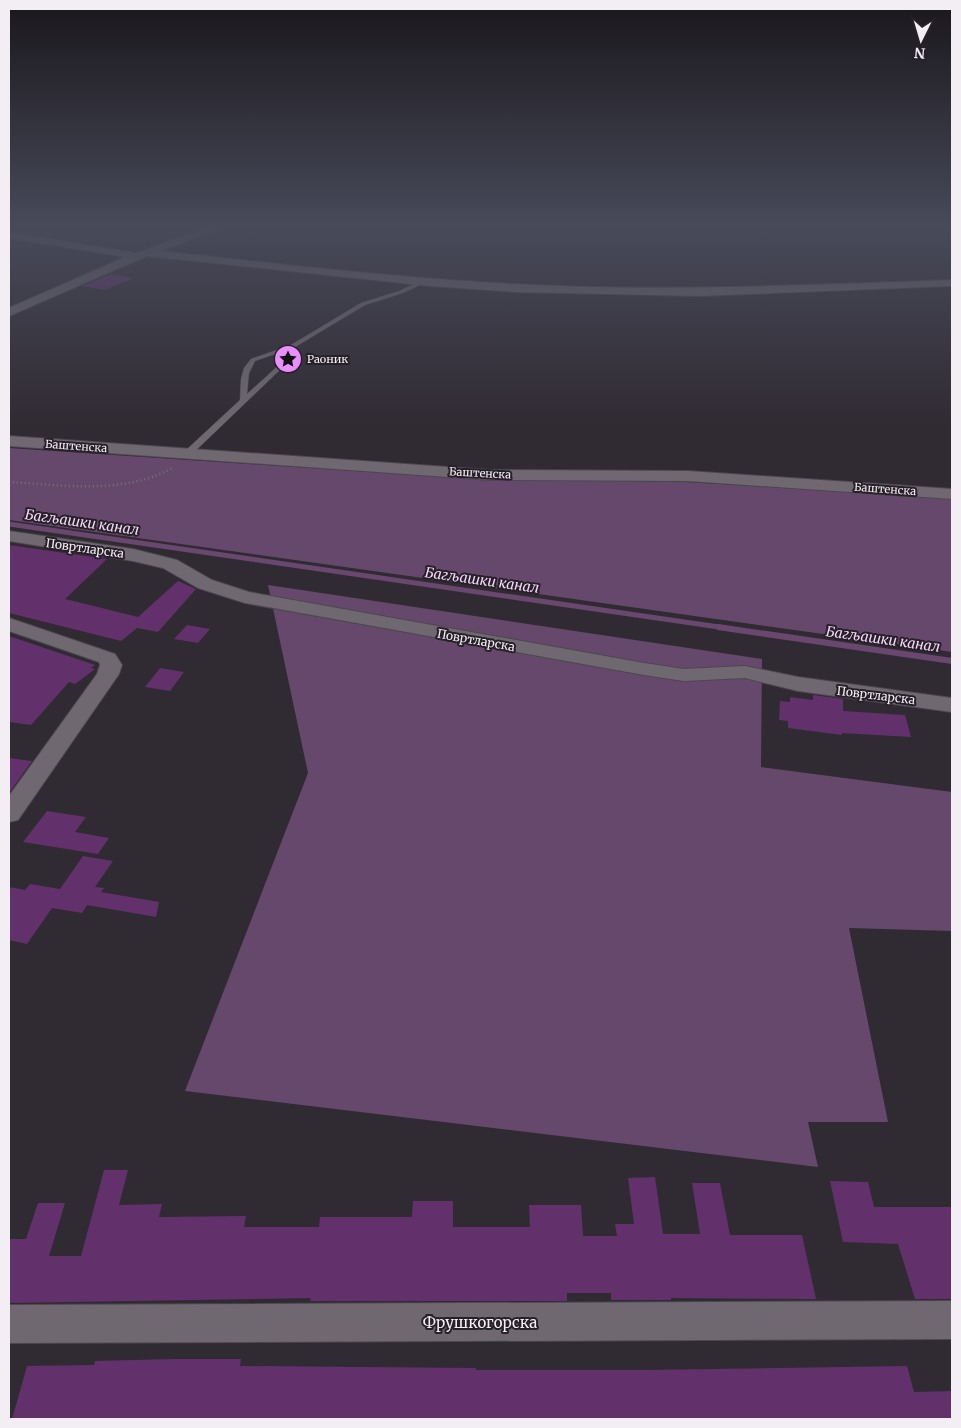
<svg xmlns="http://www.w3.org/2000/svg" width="961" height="1428" viewBox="0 0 961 1428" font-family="Merriweather,serif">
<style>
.green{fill:#66486c}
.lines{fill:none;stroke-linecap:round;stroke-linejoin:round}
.stream-far1{stroke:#69476f;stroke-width:5}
.stream{stroke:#69476f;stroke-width:6}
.building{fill:#62316c}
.service-casing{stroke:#4c484e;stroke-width:1}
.minor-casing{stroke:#4c484e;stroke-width:2}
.path{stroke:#777178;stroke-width:2.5;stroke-dasharray:1 3;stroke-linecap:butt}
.service{fill:#6f6870;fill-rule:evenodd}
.minor{fill:#6f6870;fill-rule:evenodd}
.labels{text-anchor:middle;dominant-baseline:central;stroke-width:4;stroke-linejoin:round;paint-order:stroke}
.far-poi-label{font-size:11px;fill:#f2eef3;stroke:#272028;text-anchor:start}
.far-street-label{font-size:11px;fill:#f2eef3;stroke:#272028}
.street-label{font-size:12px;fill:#f2eef3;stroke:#272028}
.water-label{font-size:14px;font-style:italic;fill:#f4d7fa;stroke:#272028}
.near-street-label{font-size:15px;fill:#f2eef3;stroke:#272028}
</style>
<rect width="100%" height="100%" fill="#302a32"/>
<g class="green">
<path d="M9 448 461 478 687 482 952 498V652L9 520Z"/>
<path d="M268 585 762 659 761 767 952 792V931L849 928 888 1122H808L818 1167 185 1091 308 773Z"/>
</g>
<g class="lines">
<path class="stream-far1" d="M9 524 726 628"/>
<path class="stream" d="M718 627 952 661"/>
</g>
<g class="building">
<path d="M111 274 134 278 105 290 82 286Z"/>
<path d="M9 545 107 559 65 599 138 617 178 581 196 589 158 632 137 628 121 641 9 613Z"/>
<path d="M187 625 210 629 198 643 174 639Z"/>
<path d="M9 636 95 665 91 668 95 669 75 684 69 682 31 725 9 722Z"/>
<path d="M160 668 184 672 170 691 145 687Z"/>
<path d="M813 695 843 699V711L905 715 911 737 842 733V735L788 728V721L779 720 780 701 790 702V697L813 700Z"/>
<path d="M9 758 32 761 9 793Z"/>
<path d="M47 811 86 817 75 832 109 838 98 854 23 842Z"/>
<path d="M83 856 113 861 95 887 104 888 101 892 159 902 156 917 87 905 82 913 52 908 27 944 9 940V887L25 890 30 884 60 889Z"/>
<path d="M104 1170H128L119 1205 162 1204 159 1217 246 1216 244 1227H319L320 1217H412L413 1201H453V1227H530L529 1205H581L583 1236H617L615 1224H634L628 1178 655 1177 663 1234H700L692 1183H720L730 1235H802L816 1299 671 1298V1300H611V1293H567V1301H310L311 1298 9 1303V1239H26L38 1203H65L49 1256H81Z"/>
<path d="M830 1181 868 1182 874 1207H952V1299H915L898 1244 843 1242Z"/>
<path d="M173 1359H241L240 1366 476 1368V1370H645L907 1366 914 1392 952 1391V1419H12L27 1366 94 1365 95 1361Z"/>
</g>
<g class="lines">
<g class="service-casing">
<path id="service" d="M421 281 426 282 403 293 365 305 295 347 255 361 249 373 247 394 280 364 285 365 190 456H184V452L240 400 241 379 244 368 251 359 291 345 361 303 399 291Z"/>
</g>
<g class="minor-casing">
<g id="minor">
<path d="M208 227H223L161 251C278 264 396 278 514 284 660 292 806 285 952 280V286L699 296 516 292 430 286 147 256 9 316V308L125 257 9 238V232L136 253Z"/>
<path d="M9 436 490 470 688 471 952 489V499L688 481 490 480 9 446Z"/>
<path d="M9 531 133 549 177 560 212 580 249 592 644 663 684 669 745 666 798 677 952 698V712L798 691 745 678 684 681 644 675 245 603 198 588 163 568 133 561 9 541Z"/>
<path d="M9 618 115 654 122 665 119 674 18 820 9 822V796L97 674 100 665 99 662 9 631Z"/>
<path d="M952 1301V1339L9 1343V1305Z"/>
</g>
</g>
<path class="path" d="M9 482C62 485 124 495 172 468"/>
<use href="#service" class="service"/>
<use href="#minor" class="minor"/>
</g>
<linearGradient id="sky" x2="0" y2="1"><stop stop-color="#1a171c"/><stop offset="0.53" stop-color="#484a5a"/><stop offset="1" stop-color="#484a5a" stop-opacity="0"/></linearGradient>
<rect width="961" height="427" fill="url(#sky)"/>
<defs>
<g id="sight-disc" transform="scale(1.4375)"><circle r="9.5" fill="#ea8dfd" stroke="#272028"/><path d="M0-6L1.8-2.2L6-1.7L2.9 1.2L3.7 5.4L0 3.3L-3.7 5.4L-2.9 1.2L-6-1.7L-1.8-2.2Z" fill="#111"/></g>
</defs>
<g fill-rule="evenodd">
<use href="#sight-disc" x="288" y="359"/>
</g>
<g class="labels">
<g class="far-poi-label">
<text x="307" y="359">Раоник</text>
</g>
<g class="far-street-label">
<text transform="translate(76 446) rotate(4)">Баштенска</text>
<text transform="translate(480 473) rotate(3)">Баштенска</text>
<text transform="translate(885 489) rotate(4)">Баштенска</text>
</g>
<g class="street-label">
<text transform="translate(85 548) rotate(8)">Повртларска</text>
<text transform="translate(476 640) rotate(10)">Повртларска</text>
<text transform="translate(876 695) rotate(7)">Повртларска</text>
</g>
<g class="water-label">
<text transform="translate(82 522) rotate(8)">Багљашки канал</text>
<text transform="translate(482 580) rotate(8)">Багљашки канал</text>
<text transform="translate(883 639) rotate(8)">Багљашки канал</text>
</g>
<g class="near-street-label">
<text x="480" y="1322">Фрушкогорска</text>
</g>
</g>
<rect width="961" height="1428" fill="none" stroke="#f2eef3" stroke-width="20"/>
<g transform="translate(921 40) rotate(185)" stroke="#272028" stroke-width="4" paint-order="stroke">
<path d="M0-4L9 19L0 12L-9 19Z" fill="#f2eef3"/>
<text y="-8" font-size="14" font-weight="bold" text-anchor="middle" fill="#f2eef3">N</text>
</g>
</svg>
